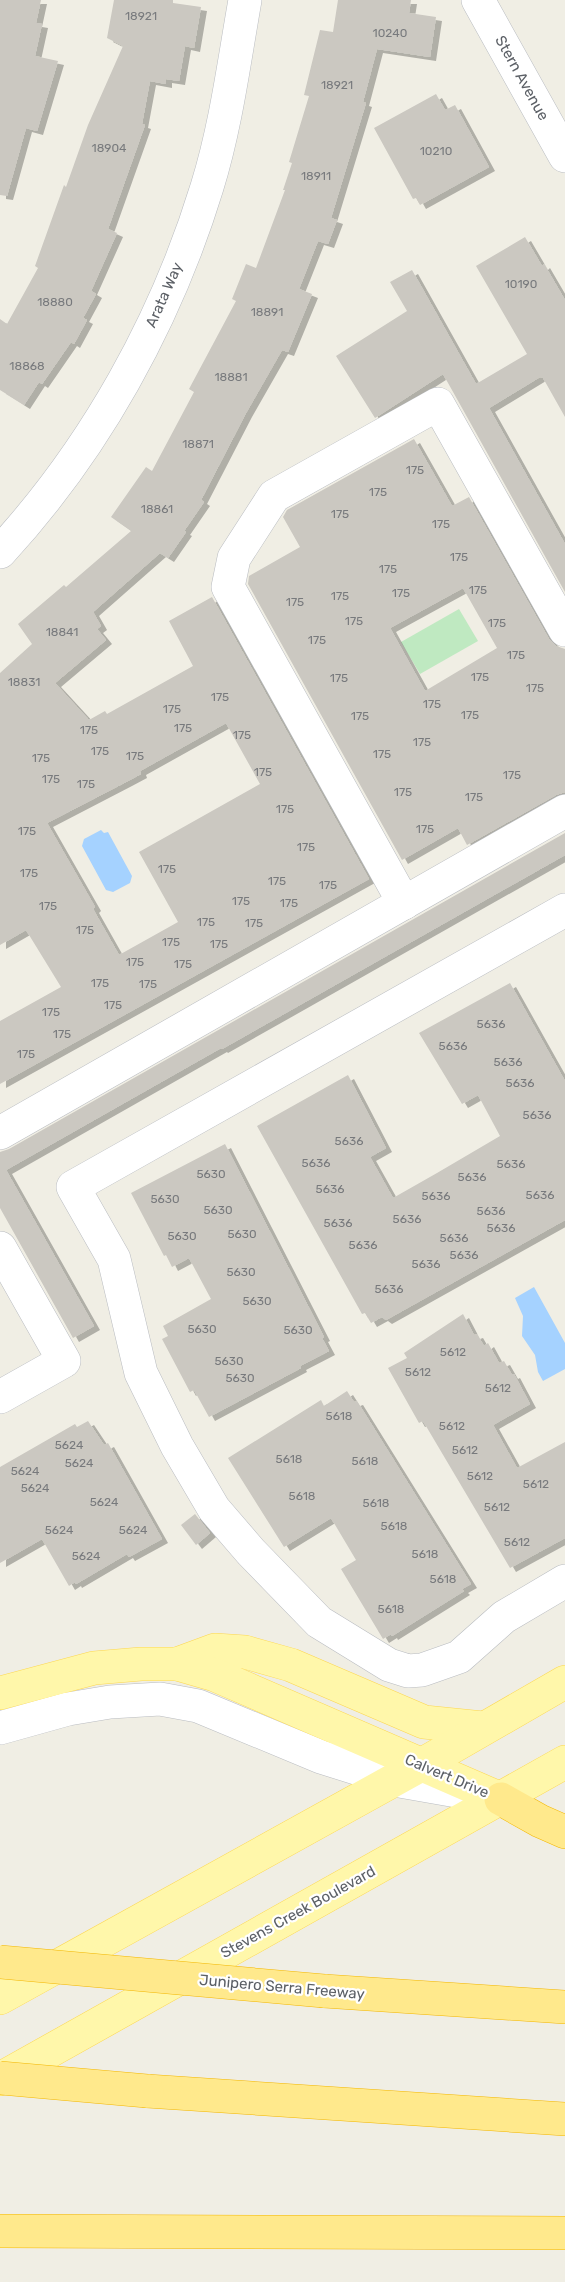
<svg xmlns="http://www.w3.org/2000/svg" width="565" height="2282" viewBox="0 0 565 2282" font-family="Rubik,sans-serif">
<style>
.green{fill:#bfe9c1}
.water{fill:#a5d2ff}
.building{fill:#cbc8c1;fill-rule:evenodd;filter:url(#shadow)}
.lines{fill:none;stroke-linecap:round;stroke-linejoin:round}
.minor-casing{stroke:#b9bcc1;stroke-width:34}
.major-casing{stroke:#fdd750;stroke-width:34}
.highway-casing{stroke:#f4b700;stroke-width:34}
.minor{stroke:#fff;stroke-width:33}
.major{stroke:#fff7aa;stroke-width:33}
.highway{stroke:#ffe98c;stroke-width:33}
.highway-bridge-casing{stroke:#f4b700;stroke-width:34;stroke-linecap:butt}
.highway-bridge{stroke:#ffe98c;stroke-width:33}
.labels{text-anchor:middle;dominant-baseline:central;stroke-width:4.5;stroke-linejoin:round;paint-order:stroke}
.number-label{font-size:12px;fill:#787a7d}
.street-label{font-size:15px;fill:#5c6066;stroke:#fff}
</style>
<defs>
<filter id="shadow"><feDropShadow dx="6" dy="4" stdDeviation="0" flood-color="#0004"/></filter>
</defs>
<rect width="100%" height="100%" fill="#f0eee4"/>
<path class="green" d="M459 609 478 641 420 674 401 642Z"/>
<g class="water">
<path d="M101 830 104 833 108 832 132 876 130 883 113 892 106 890 82 846 84 839Z"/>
<path d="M534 1287 565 1343V1369L543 1381 538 1372 535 1355 522 1336 523 1316 515 1298Z"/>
</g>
<g class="building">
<path d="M0 0H41L36 23 42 24 35 56 58 61 37 131 26 128 7 196 0 195Z"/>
<path d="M114 0H173V3L201 7 194 48 185 46 179 81 166 79V84L150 81 142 124 145 125 108 229 117 233 91 291 96 294 83 318 87 320 74 344 71 342 42 384 39 382 24 405 0 390V319L7 324 38 268 35 266 64 185 66 187 88 125 123 46 107 38Z"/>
<path d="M338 0H411L409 13 436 17 430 57 377 49 363 102 366 103 331 218 337 220 328 244 318 241 299 289 312 294 288 352 282 350 246 413 201 500 204 502 184 531 186 532 168 558 160 553 93 612 101 626 97 629 106 640 55 683 89 720 105 711 107 714 193 666 169 621 212 597 369 879 0 1084V1021L61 987 26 930 0 945V673L32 644 18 624 64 585 66 587 131 531 111 517 146 467 152 471 194 392 189 389 236 301 232 299 246 264 256 268 285 190H283L292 163 289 162 309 96 304 95 320 30 333 32ZM226 723 260 784 139 852 178 922 119 955 93 909 95 907 47 823 126 782 141 774 140 771Z"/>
<path d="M436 94 445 110 455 105 489 167 420 205 416 198 413 199 374 128Z"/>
<path d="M525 237 542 266 544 264 565 300V417L543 378 540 377 489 408 565 544V592L443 374 375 418 336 356 407 311 390 282 412 270 476 384 527 354 476 266Z"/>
<path d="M414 439 452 506 469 497 549 639 556 646 565 649V792L556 795 467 845 458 828 402 860 248 584 249 576 300 547 283 517 287 510ZM463 588 497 648 425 691 390 628Z"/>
<path d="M565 833V855L222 1049 221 1048 6 1170 94 1326 73 1338 0 1208V1152L9 1149Z"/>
<path d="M510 983 565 1081V1220L386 1320 382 1317 371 1323 365 1313 362 1314 257 1126 348 1075 386 1148 370 1157 393 1198 437 1173 500 1136 478 1095 462 1104 419 1033Z"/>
<path d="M225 1144 324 1337 322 1338 329 1351 300 1366 301 1368 209 1417 194 1390 190 1392 162 1339 168 1336 163 1326 211 1299 189 1258 172 1267 166 1255 164 1256 131 1193Z"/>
<path d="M463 1314 474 1335 477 1334 484 1346 488 1343 499 1363 504 1361 512 1375 514 1374 530 1404 493 1425 517 1468 565 1442V1538L510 1568 423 1421 419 1423 388 1368 407 1358 404 1353Z"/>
<path d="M347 1391 354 1402 357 1401 471 1584 462 1589 464 1591 392 1636 391 1634 383 1639 341 1569 356 1560 331 1518 284 1547 228 1458 321 1400 324 1406Z"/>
<path d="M88 1421 104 1445 108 1443 162 1539 129 1557 127 1554 76 1584 75 1582 69 1586 42 1539 0 1563V1467L75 1424 77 1427Z"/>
<path d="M195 1514 210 1533 196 1545 181 1525Z"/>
</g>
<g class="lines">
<g class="minor-casing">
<g id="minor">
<path d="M478 0 565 156"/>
<path d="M0 552C95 449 166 321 207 187 226 126 234 62 245 0"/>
<path d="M404 903 228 587 234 558 274 496 438 404 565 630"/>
<path d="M565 910 73 1187 114 1259 141 1373 177 1446 214 1509 251 1552 319 1622 389 1665 408 1671 422 1670 459 1657 504 1617 565 1581"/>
<path d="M0 1133 565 811"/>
<path d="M0 1248 64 1361 0 1397"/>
<path d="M0 1728 68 1709 110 1702 160 1699 198 1706 321 1757 394 1780 474 1794"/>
</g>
</g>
<g class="major-casing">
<g id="major">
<path d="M177 1664 215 1650 245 1652 291 1665 424 1722 483 1728"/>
<path d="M0 1693 94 1668 141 1664H177L215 1675 501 1799"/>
<path d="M0 1998 421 1765 565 1682"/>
<path d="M0 2079 565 1762"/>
</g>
</g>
<g class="highway-casing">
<g id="highway">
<path d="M501 1799 540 1821 565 1832"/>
<path d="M324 1991 565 2007"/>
<path d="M147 2091 565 2119"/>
<path d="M0 2231 565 2233"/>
</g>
</g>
<use href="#minor" class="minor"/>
<use href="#major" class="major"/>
<use href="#highway" class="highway"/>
<g class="highway-bridge-casing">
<g id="highway-bridge">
<path d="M0 1962 324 1991"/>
<path d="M0 2078 147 2091"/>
</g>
</g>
<use href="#highway-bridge" class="highway-bridge"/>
</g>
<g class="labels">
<g class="number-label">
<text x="141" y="16">18921</text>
<text x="390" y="33">10240</text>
<text x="337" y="85">18921</text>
<text x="109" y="148">18904</text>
<text x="436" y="151">10210</text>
<text x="316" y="176">18911</text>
<text x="521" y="284">10190</text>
<text x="55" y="302">18880</text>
<text x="267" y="312">18891</text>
<text x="27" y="366">18868</text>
<text x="231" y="377">18881</text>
<text x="198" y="444">18871</text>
<text x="415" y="470">175</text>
<text x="378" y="492">175</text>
<text x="157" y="509">18861</text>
<text x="340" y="514">175</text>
<text x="441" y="524">175</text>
<text x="459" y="557">175</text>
<text x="388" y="569">175</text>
<text x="478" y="590">175</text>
<text x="401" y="593">175</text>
<text x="340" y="596">175</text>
<text x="295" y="602">175</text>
<text x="354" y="621">175</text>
<text x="497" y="623">175</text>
<text x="62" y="632">18841</text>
<text x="317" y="640">175</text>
<text x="516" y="655">175</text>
<text x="480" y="677">175</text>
<text x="339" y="678">175</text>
<text x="24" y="682">18831</text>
<text x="535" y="688">175</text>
<text x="220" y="697">175</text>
<text x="432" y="704">175</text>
<text x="172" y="709">175</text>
<text x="470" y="715">175</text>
<text x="360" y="716">175</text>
<text x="183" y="728">175</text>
<text x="89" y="730">175</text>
<text x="242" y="735">175</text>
<text x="422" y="742">175</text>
<text x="100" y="751">175</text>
<text x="382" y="754">175</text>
<text x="135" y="756">175</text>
<text x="41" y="758">175</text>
<text x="263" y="772">175</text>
<text x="512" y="775">175</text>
<text x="51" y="779">175</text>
<text x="86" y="784">175</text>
<text x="403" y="792">175</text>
<text x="474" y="797">175</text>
<text x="285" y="809">175</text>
<text x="425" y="829">175</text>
<text x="27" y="831">175</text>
<text x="306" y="847">175</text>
<text x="167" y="869">175</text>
<text x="29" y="873">175</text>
<text x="277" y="881">175</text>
<text x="328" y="885">175</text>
<text x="241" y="901">175</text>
<text x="289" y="903">175</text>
<text x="48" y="906">175</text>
<text x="206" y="922">175</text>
<text x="254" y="923">175</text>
<text x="85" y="930">175</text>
<text x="171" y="942">175</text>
<text x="219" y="944">175</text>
<text x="135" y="962">175</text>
<text x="183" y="964">175</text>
<text x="100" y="983">175</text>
<text x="148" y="984">175</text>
<text x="113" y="1005">175</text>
<text x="51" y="1012">175</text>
<text x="491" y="1024">5636</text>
<text x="62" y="1034">175</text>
<text x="453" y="1046">5636</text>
<text x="26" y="1054">175</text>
<text x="508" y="1062">5636</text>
<text x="520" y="1083">5636</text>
<text x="537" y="1115">5636</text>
<text x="349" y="1141">5636</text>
<text x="316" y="1163">5636</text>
<text x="511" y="1164">5636</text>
<text x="211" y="1174">5630</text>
<text x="472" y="1177">5636</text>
<text x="330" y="1189">5636</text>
<text x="540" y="1195">5636</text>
<text x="436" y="1196">5636</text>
<text x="165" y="1199">5630</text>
<text x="218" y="1210">5630</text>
<text x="491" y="1211">5636</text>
<text x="407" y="1219">5636</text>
<text x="338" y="1223">5636</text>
<text x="501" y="1228">5636</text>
<text x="242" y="1234">5630</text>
<text x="182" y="1236">5630</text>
<text x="454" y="1238">5636</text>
<text x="363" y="1245">5636</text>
<text x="464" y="1255">5636</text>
<text x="426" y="1264">5636</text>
<text x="241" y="1272">5630</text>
<text x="389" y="1289">5636</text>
<text x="257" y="1301">5630</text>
<text x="202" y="1329">5630</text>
<text x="298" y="1330">5630</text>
<text x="453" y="1352">5612</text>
<text x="229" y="1361">5630</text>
<text x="418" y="1372">5612</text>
<text x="240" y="1378">5630</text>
<text x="498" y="1388">5612</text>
<text x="339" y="1416">5618</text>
<text x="452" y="1426">5612</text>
<text x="69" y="1445">5624</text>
<text x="465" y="1450">5612</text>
<text x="289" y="1459">5618</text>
<text x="365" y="1461">5618</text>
<text x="79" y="1463">5624</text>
<text x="25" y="1471">5624</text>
<text x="480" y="1476">5612</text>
<text x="536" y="1484">5612</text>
<text x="35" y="1488">5624</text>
<text x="302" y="1496">5618</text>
<text x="104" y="1502">5624</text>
<text x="376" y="1503">5618</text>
<text x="497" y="1507">5612</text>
<text x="394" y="1526">5618</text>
<text x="59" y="1530">5624</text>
<text x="133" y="1530">5624</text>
<text x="517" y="1542">5612</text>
<text x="425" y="1554">5618</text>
<text x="86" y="1556">5624</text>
<text x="443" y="1579">5618</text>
<text x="391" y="1609">5618</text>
</g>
<g class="street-label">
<text transform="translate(522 78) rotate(61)">Stern Avenue</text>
<text transform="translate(164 295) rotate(-66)">Arata Way</text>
<text transform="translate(447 1776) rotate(23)">Calvert Drive</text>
<text transform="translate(298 1912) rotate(-29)">Stevens Creek Boulevard</text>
<text transform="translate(282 1987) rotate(5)">Junipero Serra Freeway</text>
</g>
</g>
</svg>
